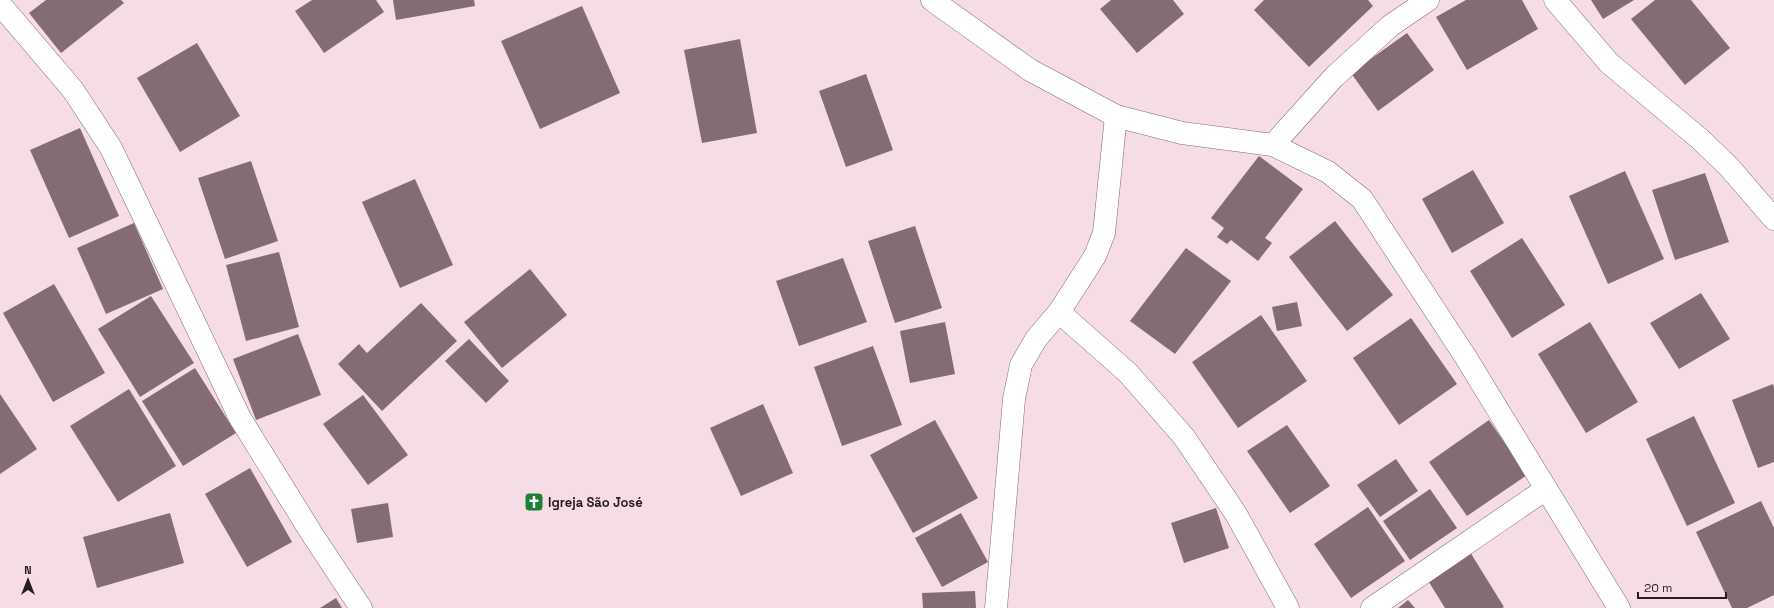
<svg xmlns="http://www.w3.org/2000/svg" width="1774" height="608" viewBox="0 0 1774 608" font-family="'Space Grotesk',sans-serif">
<style>
.building{fill:#836c73}
.lines{fill:none;stroke-linecap:round;stroke-linejoin:round}
.minor-casing{stroke:#836c74;stroke-width:23}
.minor{stroke:#fff;stroke-width:22}
.labels{text-anchor:middle;dominant-baseline:central;stroke-width:3;stroke-linejoin:round;paint-order:stroke}
.poi-label{font-size:13px;font-weight:bold;fill:#261d20;stroke:#f6dce4;text-anchor:start}
</style>
<rect width="100%" height="100%" fill="#f6dce4"/>
<g class="building">
<path d="M46 0H121L124 3 61 53 29 13Z"/>
<path d="M312 0H376L384 12 324 53 295 11Z"/>
<path d="M393 0H474L475 6 396 20Z"/>
<path d="M1111 0H1173L1184 14 1137 53 1100 9Z"/>
<path d="M1264 0H1368L1373 6 1309 67 1254 10Z"/>
<path d="M1466 0H1522L1538 29 1467 70 1436 17Z"/>
<path d="M1591 0H1634L1603 19Z"/>
<path d="M1655 0H1691L1730 48 1685 85 1631 19Z"/>
<path d="M582 6 620 93 540 129 501 41Z"/>
<path d="M1407 33 1434 70 1378 111 1351 73Z"/>
<path d="M740 39 757 133 702 143 684 50Z"/>
<path d="M197 43 240 116 180 152 137 78Z"/>
<path d="M866 74 893 150 846 167 819 91Z"/>
<path d="M80 128 119 216 69 238 30 150Z"/>
<path d="M1259 156 1303 189 1265 238 1272 243 1258 261 1231 240 1227 244 1217 237 1224 228 1211 218Z"/>
<path d="M251 161 278 241 225 259 198 178Z"/>
<path d="M1473 170 1504 223 1452 253 1422 199Z"/>
<path d="M1625 171 1664 259 1608 284 1569 196Z"/>
<path d="M1705 173 1729 242 1675 260 1652 190Z"/>
<path d="M415 179 453 265 400 288 362 202Z"/>
<path d="M1335 221 1393 295 1347 331 1289 257Z"/>
<path d="M134 223 163 289 106 314 77 248Z"/>
<path d="M915 226 942 308 895 323 868 241Z"/>
<path d="M1522 238 1565 305 1512 338 1470 271Z"/>
<path d="M1186 248 1231 281 1175 354 1130 321Z"/>
<path d="M279 252 299 327 246 341 226 265Z"/>
<path d="M843 258 867 322 799 346 776 281Z"/>
<path d="M530 269 567 315 502 368 464 322Z"/>
<path d="M54 284 105 373 53 402 3 313Z"/>
<path d="M1701 293 1730 339 1679 369 1650 323Z"/>
<path d="M151 296 194 363 140 397 98 329Z"/>
<path d="M1297 302 1302 326 1277 331 1272 307Z"/>
<path d="M421 303 457 341 382 411 338 364 359 344 367 353Z"/>
<path d="M1261 315 1307 381 1238 428 1192 362Z"/>
<path d="M1411 318 1457 384 1399 425 1353 358Z"/>
<path d="M945 322 955 374 910 383 900 331Z"/>
<path d="M1590 322 1638 402 1586 433 1538 354Z"/>
<path d="M298 334 321 395 256 420 233 359Z"/>
<path d="M469 339 509 381 486 403 445 361Z"/>
<path d="M873 346 902 425 842 446 814 367Z"/>
<path d="M195 368 236 433 183 466 142 401Z"/>
<path d="M1773 384 1774 388V462L1758 468 1732 400Z"/>
<path d="M129 389 176 466 118 502 70 426Z"/>
<path d="M0 394 37 449 0 474Z"/>
<path d="M363 395 408 455 368 485 323 424Z"/>
<path d="M763 404 793 473 741 496 710 428Z"/>
<path d="M1694 416 1735 503 1687 526 1646 439Z"/>
<path d="M935 420 978 498 913 533 870 455Z"/>
<path d="M1489 420 1527 475 1467 516 1429 462Z"/>
<path d="M1287 425 1330 486 1290 513 1247 451Z"/>
<path d="M1396 459 1418 491 1380 517 1357 485Z"/>
<path d="M250 468 292 542 247 567 205 494Z"/>
<path d="M1430 489 1457 528 1410 560 1383 521Z"/>
<path d="M1761 501 1774 528V595L1747 608H1732L1696 532Z"/>
<path d="M388 503 393 537 357 543 351 509Z"/>
<path d="M1368 507 1405 561 1351 598 1314 544Z"/>
<path d="M1216 508 1229 548 1184 563 1171 523Z"/>
<path d="M170 513 184 563 97 588 83 537Z"/>
<path d="M961 513 988 562 942 587 915 538Z"/>
<path d="M1470 552 1504 607 1502 608H1445L1427 579Z"/>
<path d="M975 591 976 608H923L922 593Z"/>
<path d="M336 598 342 608H320Z"/>
<path d="M1408 600 1415 608H1398Z"/>
</g>
<g class="lines">
<g class="minor-casing">
<g id="minor">
<path d="M932 0 1030 70 1116 116 1182 133 1273 145 1328 172 1362 199 1465 356 1619 608"/>
<path d="M1555 0 1609 63 1700 139 1729 167 1774 219"/>
<path d="M4 9 73 90 111 148 240 418 312 534 361 608"/>
<path d="M1273 145 1334 77 1390 26 1428 0"/>
<path d="M1059 312 1128 373 1184 437 1236 514 1288 608"/>
<path d="M996 608 1014 399 1021 365 1036 339 1059 312 1095 256 1104 233 1116 116"/>
<path d="M1372 608 1546 489"/>
</g>
</g>
<use href="#minor" class="minor"/>
</g>
<defs>
<g id="church-square" transform="scale(1)"><rect x="-9" y="-9" width="18" height="18" rx="4" fill="#1a8034" stroke="#f6dce4"/><path d="M-1.2-6h2.4v3.5h3.3v2.4h-3.3V6h-2.4V-.1h-3.3v-2.4h3.3Z" fill="#fff"/></g>
</defs>
<g fill-rule="evenodd">
<use href="#church-square" x="534" y="502"/>
</g>
<g class="labels">
<g class="poi-label">
<text x="548" y="502">Igreja São José</text>
</g>
</g>
<g transform="translate(28 580)" stroke="#f6dce4" stroke-width="3" paint-order="stroke">
<path d="M0-3L7 15L0 10L-7 15Z" fill="#261d20"/>
<text y="-6" font-size="11" font-weight="bold" text-anchor="middle" fill="#261d20">N</text>
</g>
<path d="M1638 592v6h88v-6" fill="none" stroke="#261d20" stroke-width="2"/>
<text x="1644" y="592" font-size="12" fill="#261d20" stroke="#f6dce4" stroke-width="3" paint-order="stroke">20 m</text>
</svg>
